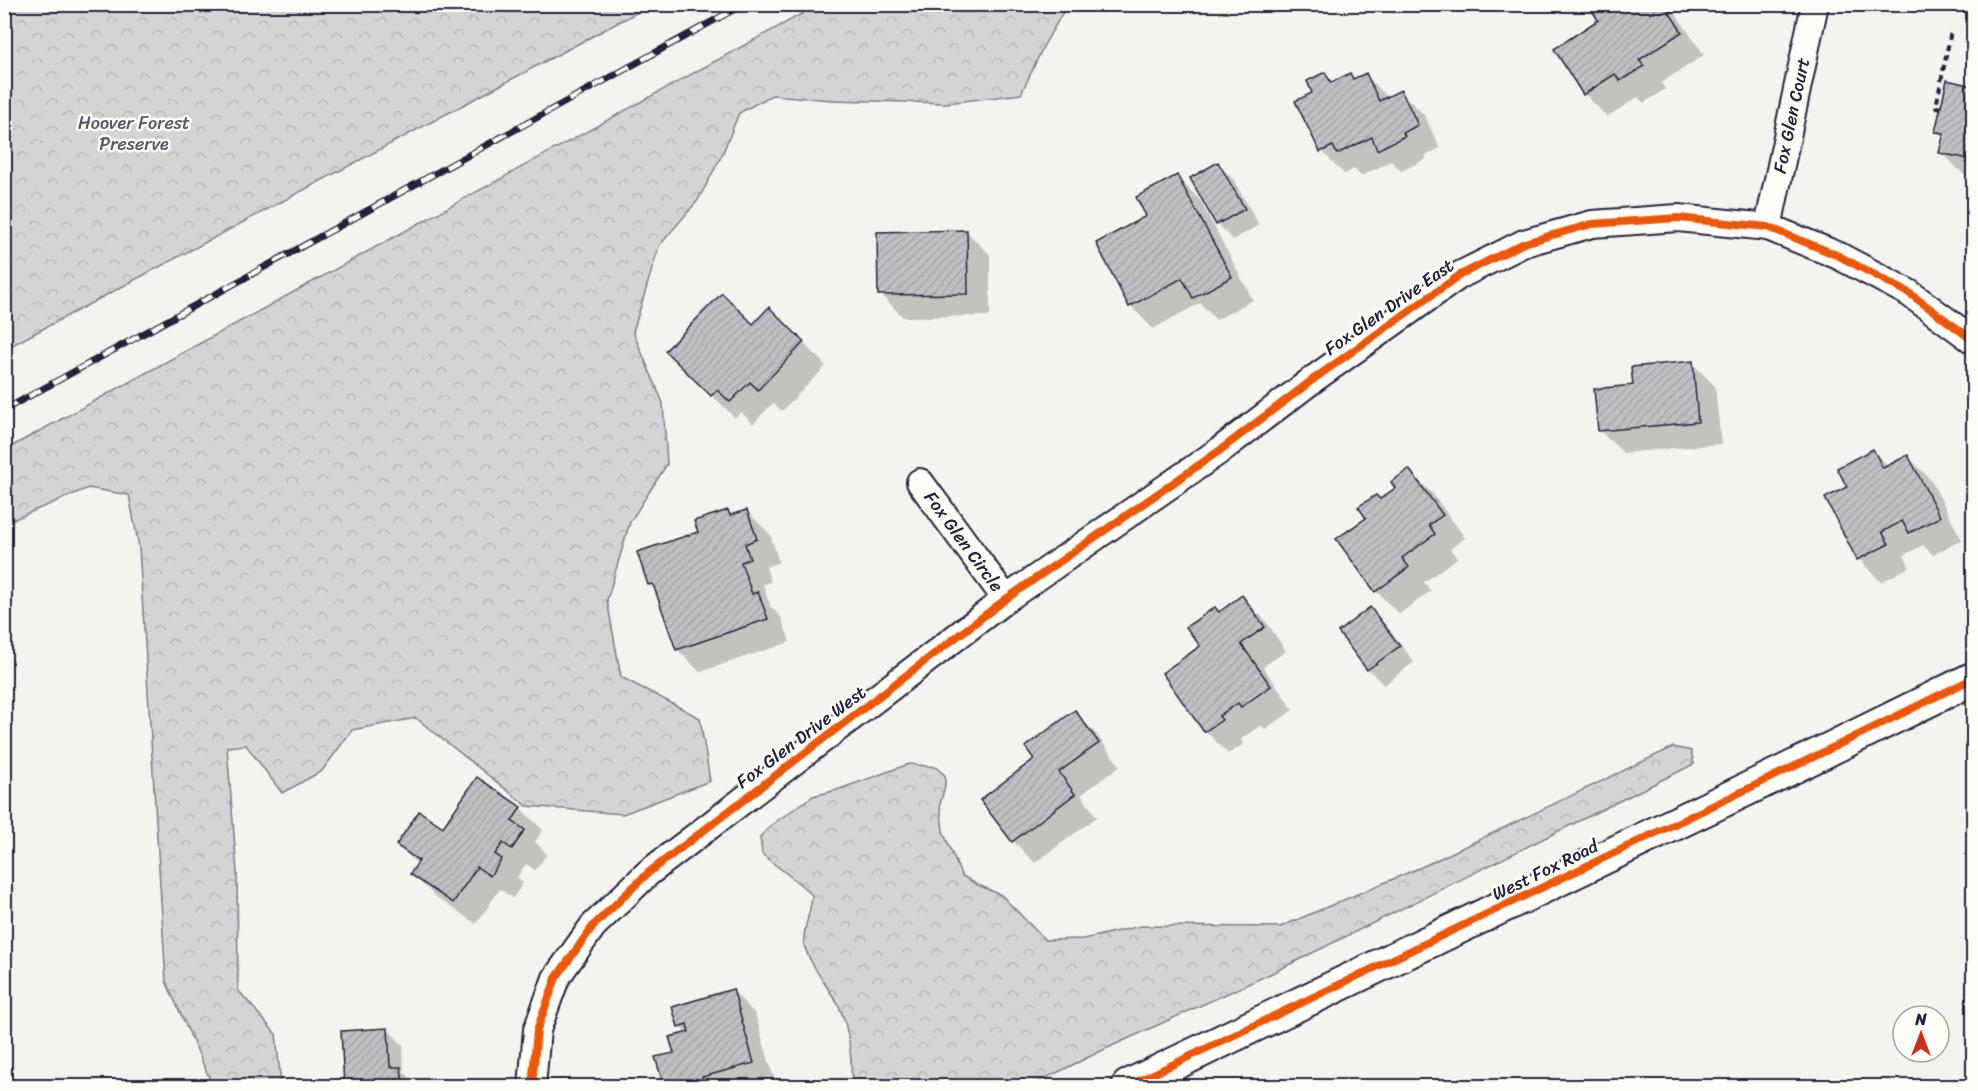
<svg xmlns="http://www.w3.org/2000/svg" width="1978" height="1091" viewBox="0 0 1978 1091" font-family="Sriracha,sans-serif">
<style>
.forest{fill:url(#forest-crowns);stroke:#7c7b88;stroke-width:1.5}
.shadow{fill:#0003}
.building{fill:url(#building-hatch);stroke:#22223b;stroke-width:1.5}
.lines{fill:none;stroke-linecap:round;stroke-linejoin:round}
.minor-casing{stroke:#22223b;stroke-width:30}
.tertiary-casing{stroke:#22223b;stroke-width:36}
.path{stroke:#22223b;stroke-width:4;stroke-dasharray:6 4.5;stroke-linecap:butt}
.minor{stroke:#fdfcf7;stroke-width:26}
.tertiary{stroke:#fdfcf7;stroke-width:32}
.rail-casing{stroke:#22223b;stroke-width:7}
.rail{stroke:#fdfcf7;stroke-width:4.5;stroke-dasharray:14;stroke-linecap:butt}
.cycleway-casing{stroke:#fdfcf7;stroke-width:11}
.cycleway{stroke:#e8590c;stroke-width:8}
.labels{text-anchor:middle;dominant-baseline:central;stroke-width:5;stroke-linejoin:round;paint-order:stroke}
.street-label{font-size:18px;fill:#22223b;stroke:#fdfcf7}
.park-label{font-size:18px;fill:#585769;stroke:#fdfcf7}
</style>
<defs>
<pattern id="forest-crowns" width="20" height="18" patternUnits="userSpaceOnUse" patternTransform="scale(1.5)"><rect width="20" height="18" fill="#d5d4d5"/><path d="M2 6a3 3 0 1 1 6 0M12 15a3 3 0 1 1 6 0" fill="none" stroke="#b7b6b8"/></pattern>
<pattern id="building-hatch" width="6" height="6" patternUnits="userSpaceOnUse" patternTransform="scale(1.5)"><rect width="6" height="6" fill="#c0bfc2"/><path d="M-1 1l2-2M0 6l6-6M5 7l2-2" fill="none" stroke="#a5a4a8"/></pattern>
</defs>
<rect width="100%" height="100%" fill="#f4f3ef"/>
<filter id="ink" filterUnits="userSpaceOnUse"><feTurbulence type="fractalNoise" baseFrequency=".0167" numOctaves="2"/><feDisplacementMap in="SourceGraphic" scale="12" xChannelSelector="R" yChannelSelector="G"/><feConvolveMatrix kernelMatrix="1 2 1 2 8 2 1 2 1" color-interpolation-filters="sRGB"/></filter>
<g filter="url(#ink)">
<g class="forest">
<path d="M5 4H651V5L5 349Z"/>
<path d="M818 5H1067L1043 47 1021 94 947 103 832 100 772 95 739 113 722 155 698 200 659 246 633 332 663 403 667 464 630 522 607 600 621 677 700 718 710 781 623 814 527 806 416 718 352 730 322 771 282 793 246 745 227 747 237 872 238 990 276 1034 281 1086H213L166 981 139 547 129 495 88 488 5 523V450Z"/>
<path d="M1673 747 1691 751 1694 764 1272 973 1103 1050 1030 1086H851C853 1063 849 1022 836 1001 825 983 811 966 804 945 801 934 812 910 812 895 797 880 778 868 762 854L760 837 771 825 813 796 837 790 909 764 935 767 945 775V786L940 804 943 831 961 875 976 884 1001 895 1045 940 1083 939 1141 926 1280 927 1426 865Z"/>
</g>
<g class="shadow">
<path d="M1590 4H1669L1704 55 1661 83 1665 89 1644 103 1638 97 1607 117 1585 94 1600 21Z"/>
<path d="M1325 74 1334 83 1350 75 1354 80 1365 75 1389 98 1401 92 1424 115 1440 148 1425 156 1426 159 1401 171 1391 161 1361 176 1354 169 1344 174 1322 151 1314 93Z"/>
<path d="M1974 88V177L1964 175 1941 152 1944 138 1937 131Z"/>
<path d="M1218 164 1233 179 1259 225 1233 240 1217 224 1192 179Z"/>
<path d="M1177 177 1200 200 1253 300 1216 320 1200 303 1153 329 1131 306 1148 217Z"/>
<path d="M967 232 990 255V316L903 317 880 294Z"/>
<path d="M769 309 826 366 782 411 773 403 753 424 741 412 735 418 667 351 753 326Z"/>
<path d="M1692 363 1715 386 1721 444 1623 453 1600 431 1634 386Z"/>
<path d="M1873 450 1889 467 1908 457 1931 480 1962 540 1933 555 1923 545 1904 555 1910 567 1881 582 1859 559 1849 488Z"/>
<path d="M1409 471 1432 493 1465 538 1450 549 1457 558 1424 582 1431 591 1399 614 1376 591 1368 518 1380 501 1397 488Z"/>
<path d="M747 511 770 534 779 562 766 567 771 582 763 584 770 606 781 617 790 642 700 672 677 649 658 593 649 584 700 533 728 512 732 516Z"/>
<path d="M1242 597 1265 620 1286 651 1263 667 1293 710 1265 729 1261 725 1241 739 1244 744 1228 754 1206 731 1164 673 1202 647 1219 613Z"/>
<path d="M1370 609 1386 625 1414 662 1384 685 1368 669 1340 632Z"/>
<path d="M1074 712 1097 735 1120 766 1081 795 1097 817 1035 863 1013 841 1036 760Z"/>
<path d="M520 808 543 830 535 842 547 854 535 870 526 864 517 877 523 883 513 898 500 889 476 924 435 896 412 874 418 865 398 845 443 829Z"/>
<path d="M733 991 755 1014 776 1085 665 1086 657 1058 675 1054 687 1034 679 1026Z"/>
<path d="M387 1029 403 1045 404 1072 416 1084V1086H346L342 1032Z"/>
</g>
<g class="building">
<path d="M1588 4H1664L1682 32 1639 60 1644 66 1620 81 1615 74 1583 95 1554 49 1598 20Z"/>
<path d="M1325 72 1331 83 1350 73 1353 79 1366 73 1379 101 1401 90 1418 125 1403 133 1405 136 1377 150 1372 137 1337 154 1333 146 1320 152 1295 101 1312 93 1307 81Z"/>
<path d="M1947 80 1973 86 1974 82V160L1939 153 1944 133 1935 132Z"/>
<path d="M1218 162 1245 209 1216 225 1190 178Z"/>
<path d="M1177 175 1232 277 1193 298 1182 278 1129 307 1096 243 1146 216 1136 197Z"/>
<path d="M967 230 968 294 878 295 877 232Z"/>
<path d="M722 293 753 324 769 307 804 342 758 390 750 382 730 402 717 390 711 396 665 351Z"/>
<path d="M1693 361 1698 422 1598 431 1594 389 1633 385 1631 367Z"/>
<path d="M1873 449 1883 468 1908 455 1940 517 1909 533 1902 521 1882 532 1889 544 1857 560 1825 498 1847 487 1837 468Z"/>
<path d="M1409 469 1443 515 1429 525 1435 534 1402 558 1409 567 1375 592 1336 539 1366 518 1358 507 1376 495 1380 499 1395 488 1391 482Z"/>
<path d="M728 510 730 515 747 510 757 539 745 544 750 559 741 562 752 594 758 592 768 619 676 650 653 584 648 585 637 552 698 532 694 521Z"/>
<path d="M1242 595 1265 627 1241 644 1271 686 1241 707 1238 703 1219 716 1222 720 1204 732 1162 673 1200 646 1186 627 1215 607 1219 612Z"/>
<path d="M1370 607 1400 646 1367 670 1338 632Z"/>
<path d="M1075 710 1099 743 1059 772 1075 794 1012 842 980 800 1034 759 1025 747Z"/>
<path d="M477 777 521 807 512 821 525 830 512 849 503 843 495 854 502 859 490 876 477 867 453 903 410 874 419 861 396 845 419 811 443 827Z"/>
<path d="M733 989 754 1063 702 1077 705 1086H664L655 1057 674 1053 669 1037 689 1032 687 1024 678 1027 672 1007Z"/>
<path d="M388 1028 390 1067H401L403 1086H344L341 1031Z"/>
</g>
<g class="lines">
<g class="minor-casing">
<g id="minor">
<path id="s1" d="M1768 227 1815 4"/>
<path id="s2" d="M920 482 1006 599"/>
<path d="M532 1086 537 1030 556 978 593 926 648 873 1006 599 1219 451 1315 378 1460 275 1524 243 1592 224 1678 218 1768 227 1839 256 1909 293 1974 341"/>
</g>
</g>
<g class="tertiary-casing">
<path id="tertiary" d="M1128 1086 1785 771 1974 678"/>
</g>
<path class="path" d="M1941 108 1936 107 1951 31"/>
<use href="#minor" class="minor"/>
<use href="#tertiary" class="tertiary"/>
<g class="rail-casing">
<path id="rail" d="M4 410 744 4"/>
</g>
<use href="#rail" class="rail"/>
<g class="cycleway-casing">
<g id="cycleway">
<path d="M532 1086 537 1030 556 978 593 926 648 873 1006 599 1219 451 1315 378 1460 275 1524 243 1592 224 1678 218 1768 227 1839 256 1909 293 1974 341"/>
<path d="M1128 1086 1785 771 1974 678"/>
</g>
</g>
<use href="#cycleway" class="cycleway"/>
</g>
</g>
<g class="labels">
<g class="street-label">
<text stroke="none"><textPath href="#s1" startOffset="114">Fox Glen Court</textPath></text>
<text transform="translate(1389 307) rotate(-35)">Fox Glen Drive East</text>
<text stroke="none"><textPath href="#s2" startOffset="74">Fox Glen Circle</textPath></text>
<text transform="translate(801 737) rotate(-37)">Fox Glen Drive West</text>
<text transform="translate(1545 870) rotate(-26)">West Fox Road</text>
</g>
<g class="park-label">
<text x="134" y="123">Hoover Forest<tspan x="134" dy="21">Preserve</tspan></text>
</g>
</g>
<rect width="1978" height="1091" fill="none" stroke="#fdfcf7" stroke-width="24"/>
<rect x="12" y="12" width="1954" height="1067" fill="none" stroke="#22223b" stroke-width="2" filter="url(#ink)"/>
<g transform="translate(1921 1034)"><circle r="28" fill="#fdfcf7" stroke="#a5a5ac" stroke-width="1.5"/>
<path d="M0-4.5L10 22L0 15L-10 22Z" fill="#c8321e"/>
<text y="-9" font-size="16" font-weight="bold" text-anchor="middle" fill="#22223b">N</text>
</g>
</svg>
